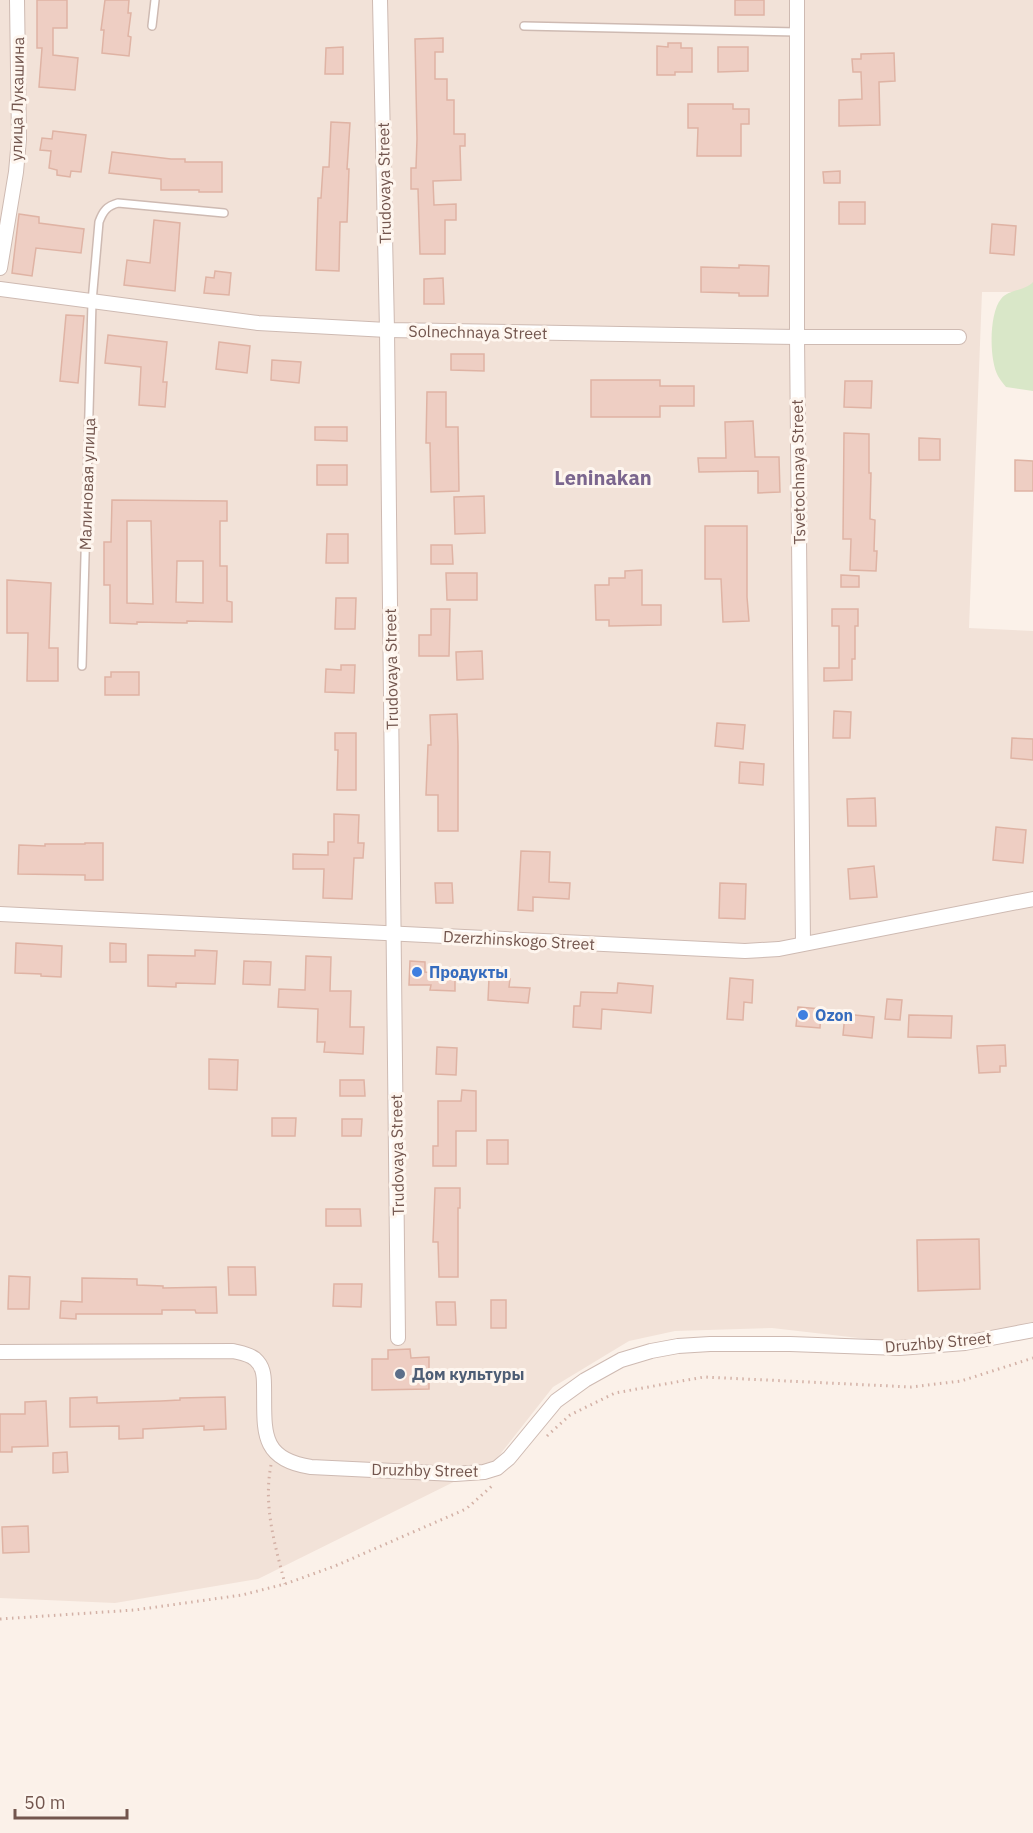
<svg xmlns="http://www.w3.org/2000/svg" width="1033" height="1833" viewBox="0 0 1033 1833" font-family="'IBM Plex Sans',sans-serif">
<style>
.residential{fill:#f2e2d8}
.green{fill:#d9e7c8}
.building{fill:#eecec3;stroke:#dfb3a4;stroke-width:1.5;fill-rule:evenodd}
.lines{fill:none;stroke-linecap:round;stroke-linejoin:round}
.service-casing{stroke:#cebab2;stroke-width:10}
.minor-casing{stroke:#cebab2;stroke-width:16}
.path{stroke:#d3b1a6;stroke-width:3;stroke-dasharray:1.5 4.5;stroke-linecap:butt}
.service{stroke:#fff;stroke-width:7}
.minor{stroke:#fff;stroke-width:14}
.shop-dot{fill:#3f7fe0;stroke:#fef6ef;stroke-width:2}
.service-dot{fill:#5c6f8a;stroke:#fef6ef;stroke-width:2}
.labels{text-anchor:middle;dominant-baseline:central;stroke-width:6;stroke-linejoin:round;paint-order:stroke}
.street-label{font-size:16px;fill:#73564e;stroke:#fef6ef}
.shop-label{font-size:16px;font-weight:bold;fill:#366cbe;stroke:#fef6ef;text-anchor:start}
.service-label{font-size:16px;font-weight:bold;fill:#4e5e75;stroke:#fef6ef;text-anchor:start}
.quarter-label{font-size:20px;font-weight:bold;fill:#7b668e;stroke:#fef6ef}
</style>
<rect width="100%" height="100%" fill="#fbf1e9"/>
<path class="residential" d="M0 0H1033V292H982L969 628 1033 631V1323L965 1337 902 1343 772 1328 675 1331 629 1341 553 1387 494 1462 258 1579 115 1603 0 1598Z"/>
<path class="green" d="M1033 282V391L1006 387C1003 383 1000 380 998 376 989 360 989 313 1001 299 1009 289 1025 291 1033 282Z"/>
<g class="building">
<path d="M37 0H67V28H53V55L78 58 75 90 39 87 42 48H37Z"/>
<path d="M105 0H129L128 13H131L128 36 131 37 129 56 102 53 104 30H101Z"/>
<rect x="735" y="0" width="29" height="15"/>
<path d="M443 38V52H435V79H447V100H454V134H465V146H460L461 180 433 181 434 205 456 204V220H445V254H420L418 189H411V168H416L417 139 415 39Z"/>
<path d="M668 43H681V48H692V72H675V75H657V46L668 47Z"/>
<path d="M343 47V74H325L326 48Z"/>
<path d="M718 47H748V71L718 72Z"/>
<path d="M894 53 895 81 879 82 880 125 839 126V100L862 99 861 72H853L852 59H861V54Z"/>
<path d="M688 104H733V109H749V124H741V156H697L698 128H688Z"/>
<path d="M331 122 350 123 347 169H349L347 222H340L339 271 316 270 318 198H321L323 167H329Z"/>
<path d="M53 131 86 135 81 172 71 171 70 177 57 175V170L49 168 51 151 40 150 42 138 52 139Z"/>
<path d="M112 152 171 159H185V162H222V192H199V190H161V179L109 173Z"/>
<path d="M840 171V183H824L823 172Z"/>
<rect x="839" y="202" width="26" height="22"/>
<path d="M19 214 39 217V223L84 229 81 253 36 248 32 276 12 273Z"/>
<path d="M154 220 180 223 175 291 124 285 127 260 150 263Z"/>
<path d="M992 224 1016 226 1014 255 990 253Z"/>
<path d="M739 265 769 266 768 296H739V293L701 292V267L739 268Z"/>
<path d="M215 271 231 273 229 295 204 293 206 277 214 278Z"/>
<path d="M443 278 444 304H424V279Z"/>
<path d="M66 315 84 316 78 383 60 381Z"/>
<path d="M108 335 167 342 163 382H167L165 407 139 405 141 367 105 363Z"/>
<path d="M219 342 250 346 247 373 216 369Z"/>
<path d="M451 354H484V371L451 370Z"/>
<path d="M272 360 301 362 299 383 271 380Z"/>
<path d="M591 380H660V386H694V406H660V417H591Z"/>
<path d="M845 381H872L871 408 844 407Z"/>
<path d="M427 392H446V427H458L459 491 431 492 430 443H426Z"/>
<path d="M753 421 755 457H779L780 492 758 493V471L699 472 698 458H726L725 422Z"/>
<path d="M315 427H347V441L315 440Z"/>
<path d="M844 433 869 434V473H871L870 519 875 520 874 551H877L876 571 850 570 851 539H843Z"/>
<path d="M919 438 940 439V460H919Z"/>
<path d="M1015 460 1033 461V491H1015Z"/>
<rect x="317" y="465" width="30" height="20"/>
<path d="M484 496 485 533 455 534 454 497Z"/>
<path d="M112 500 227 501V521H220V566H227V601L232 602V622L187 621V623L137 622V624L110 623V585H104V542H111ZM127 521H151L153 604 127 603ZM177 561H203V603L176 602Z"/>
<path d="M705 526H747V597L749 621 723 622 721 579H705Z"/>
<path d="M327 534H348V563H326Z"/>
<path d="M431 545H452L453 564H431Z"/>
<path d="M642 570V605H661V625L609 626V620H596L595 585H609V578H625V571Z"/>
<path d="M446 573H477V600H447Z"/>
<path d="M841 575 859 576V587H841Z"/>
<path d="M7 580 51 583 49 648H58V681H27L28 633H7Z"/>
<path d="M336 598H356L355 629H335Z"/>
<path d="M431 609H450L449 656H419V635H431Z"/>
<path d="M832 609H858V626H855V659H852V680L824 681V668H839V626H832Z"/>
<path d="M482 651 483 679 457 680 456 652Z"/>
<path d="M341 665H355L354 693 325 692 326 669 341 670Z"/>
<path d="M111 672H139V695H105V677H111Z"/>
<path d="M834 711 851 712 850 738H833Z"/>
<path d="M457 714 458 745V831H438V795H426L428 745H431L430 715Z"/>
<path d="M717 723 745 725 743 749 715 746Z"/>
<path d="M335 733H356V790H337L338 750H335Z"/>
<path d="M1012 738 1033 739V760L1011 758Z"/>
<path d="M740 762 764 764 763 785 739 783Z"/>
<path d="M875 798 876 826H848L847 799Z"/>
<path d="M334 814 359 815 358 843H364L363 858H354L352 899 323 898 324 869H293V854L328 855V842H334Z"/>
<path d="M996 827 1026 830 1023 863 993 860Z"/>
<path d="M85 843H103V880H85V875L18 874 19 845 45 846V844H85Z"/>
<path d="M521 851 550 852 549 882 570 883 569 899 533 897V911L518 910Z"/>
<path d="M874 866 877 897 850 899 848 869Z"/>
<path d="M435 883H452L453 903H436Z"/>
<path d="M720 883 746 884 745 919 719 918Z"/>
<path d="M16 943 62 946 61 977 41 976V974L15 973Z"/>
<path d="M110 943 126 944V962H110Z"/>
<path d="M195 950 217 951 215 984 176 983V987L148 986V955L195 956Z"/>
<path d="M306 956 331 957 330 991H351L350 1027H364L363 1054 324 1052 325 1042H317L318 1009 278 1007 279 989 305 990Z"/>
<path d="M244 961 271 962 270 985 243 984Z"/>
<path d="M410 961 425 962V972L455 974V991L430 990 431 985H409Z"/>
<path d="M489 978 510 979 509 987 530 988 528 1003 488 1000Z"/>
<path d="M730 978 753 980 752 1003 744 1002 743 1020 727 1019Z"/>
<path d="M618 983 653 986 651 1013 602 1009 601 1029 573 1027 574 1006H580L581 992 617 993Z"/>
<path d="M887 999 902 1000 900 1020 885 1019Z"/>
<path d="M798 1007 821 1009 820 1028 796 1026Z"/>
<path d="M845 1014 874 1017 872 1038 843 1035Z"/>
<path d="M909 1015 952 1016 951 1038 908 1037Z"/>
<path d="M1005 1045 1006 1066H1000V1072L979 1073 977 1046Z"/>
<path d="M437 1047 457 1048 456 1075 436 1074Z"/>
<path d="M209 1059 238 1060 237 1090 209 1089Z"/>
<path d="M340 1080H364L365 1096H340Z"/>
<path d="M462 1090 476 1091V1131H456V1166H433V1146H438V1101H461Z"/>
<path d="M272 1118H296L295 1136H272Z"/>
<path d="M342 1119H362L361 1136H342Z"/>
<rect x="487" y="1140" width="21" height="24"/>
<path d="M435 1188H460V1208H458V1277H439L438 1242H433Z"/>
<path d="M326 1209H360L361 1226H326Z"/>
<path d="M979 1239 980 1289 918 1291 917 1240Z"/>
<path d="M228 1267H255L256 1295H229Z"/>
<path d="M9 1276 30 1277 29 1309H8Z"/>
<path d="M82 1278 137 1279V1285L163 1286V1288L216 1287 217 1313H196L195 1310H162V1314H76V1319L60 1318 61 1301 82 1302Z"/>
<path d="M334 1284H362L361 1307 333 1306Z"/>
<rect x="491" y="1300" width="15" height="28"/>
<path d="M436 1302H455L456 1325H437Z"/>
<path d="M410 1349 411 1358 429 1357V1389L372 1390V1359H388V1350Z"/>
<path d="M97 1397V1403L161 1401 180 1400V1398L225 1397 226 1429 204 1430V1426L143 1429V1438L119 1439V1426L70 1427V1398Z"/>
<path d="M46 1401 48 1446 12 1447V1452H0V1414H25V1402Z"/>
<path d="M67 1452 68 1472 53 1473V1453Z"/>
<path d="M28 1526 29 1552 3 1553 2 1527Z"/>
</g>
<g class="lines">
<g class="service-casing">
<g id="service">
<path d="M152 26 155 0"/>
<path d="M524 26 797 32"/>
<path d="M82 666 92 302 99 222C103 211 107 206 118 203L224 213"/>
</g>
</g>
<g class="minor-casing">
<g id="minor">
<path d="M380 0 387 330 398 1338"/>
<path d="M797 0V337L803 943"/>
<path d="M0 268 16 172 19 139 17 0"/>
<path d="M0 289 258 323 387 330 797 337H959"/>
<path d="M0 914 745 951 779 949 1033 899"/>
<path d="M0 1352 233 1351C241 1353 249 1354 255 1359 263 1366 264 1375 264 1385 265 1429 258 1459 311 1467L455 1474 484 1472 497 1468 509 1458 556 1401 585 1380 621 1360 651 1351 678 1346 710 1344H790L899 1348 965 1343 1033 1330"/>
</g>
</g>
<g class="path">
<path d="M547 1436 570 1415 615 1393 704 1377 911 1387 961 1381 1033 1358"/>
<path d="M271 1465C263 1506 275 1545 285 1584"/>
<path d="M0 1619 135 1610 242 1595 285 1584 335 1566 466 1509 493 1485"/>
</g>
<use href="#service" class="service"/>
<use href="#minor" class="minor"/>
</g>
<g class="shop-dot">
<circle cx="417" cy="972" r="6"/>
<circle cx="803" cy="1015" r="6"/>
</g>
<circle class="service-dot" cx="400" cy="1374" r="6"/>
<g class="labels">
<g class="street-label">
<text transform="translate(17 99) rotate(-89)">улица Лукашина</text>
<text transform="translate(384 183) rotate(-91)">Trudovaya Street</text>
<text transform="translate(478 332) rotate(1)">Solnechnaya Street</text>
<text transform="translate(798 472) rotate(-91)">Tsvetochnaya Street</text>
<text transform="translate(87 484) rotate(-88)">Малиновая улица</text>
<text transform="translate(391 669) rotate(-91)">Trudovaya Street</text>
<text transform="translate(519 940) rotate(3)">Dzerzhinskogo Street</text>
<text transform="translate(397 1155) rotate(-91)">Trudovaya Street</text>
<text transform="translate(938 1342) rotate(-5)">Druzhby Street</text>
<text transform="translate(425 1470) rotate(1)">Druzhby Street</text>
</g>
<g class="shop-label">
<text x="429" y="972">Продукты</text>
<text x="815" y="1015">Ozon</text>
</g>
<g class="service-label">
<text x="412" y="1374">Дом культуры</text>
</g>
<g class="quarter-label">
<text x="603" y="477">Leninakan</text>
</g>
</g>
<path d="M15 1809v9h112v-9" fill="none" stroke="#73564e" stroke-width="3"/>
<text x="24" y="1809" font-size="18" fill="#73564e" stroke="#fef6ef" stroke-width="4.5" paint-order="stroke">50 m</text>
</svg>
